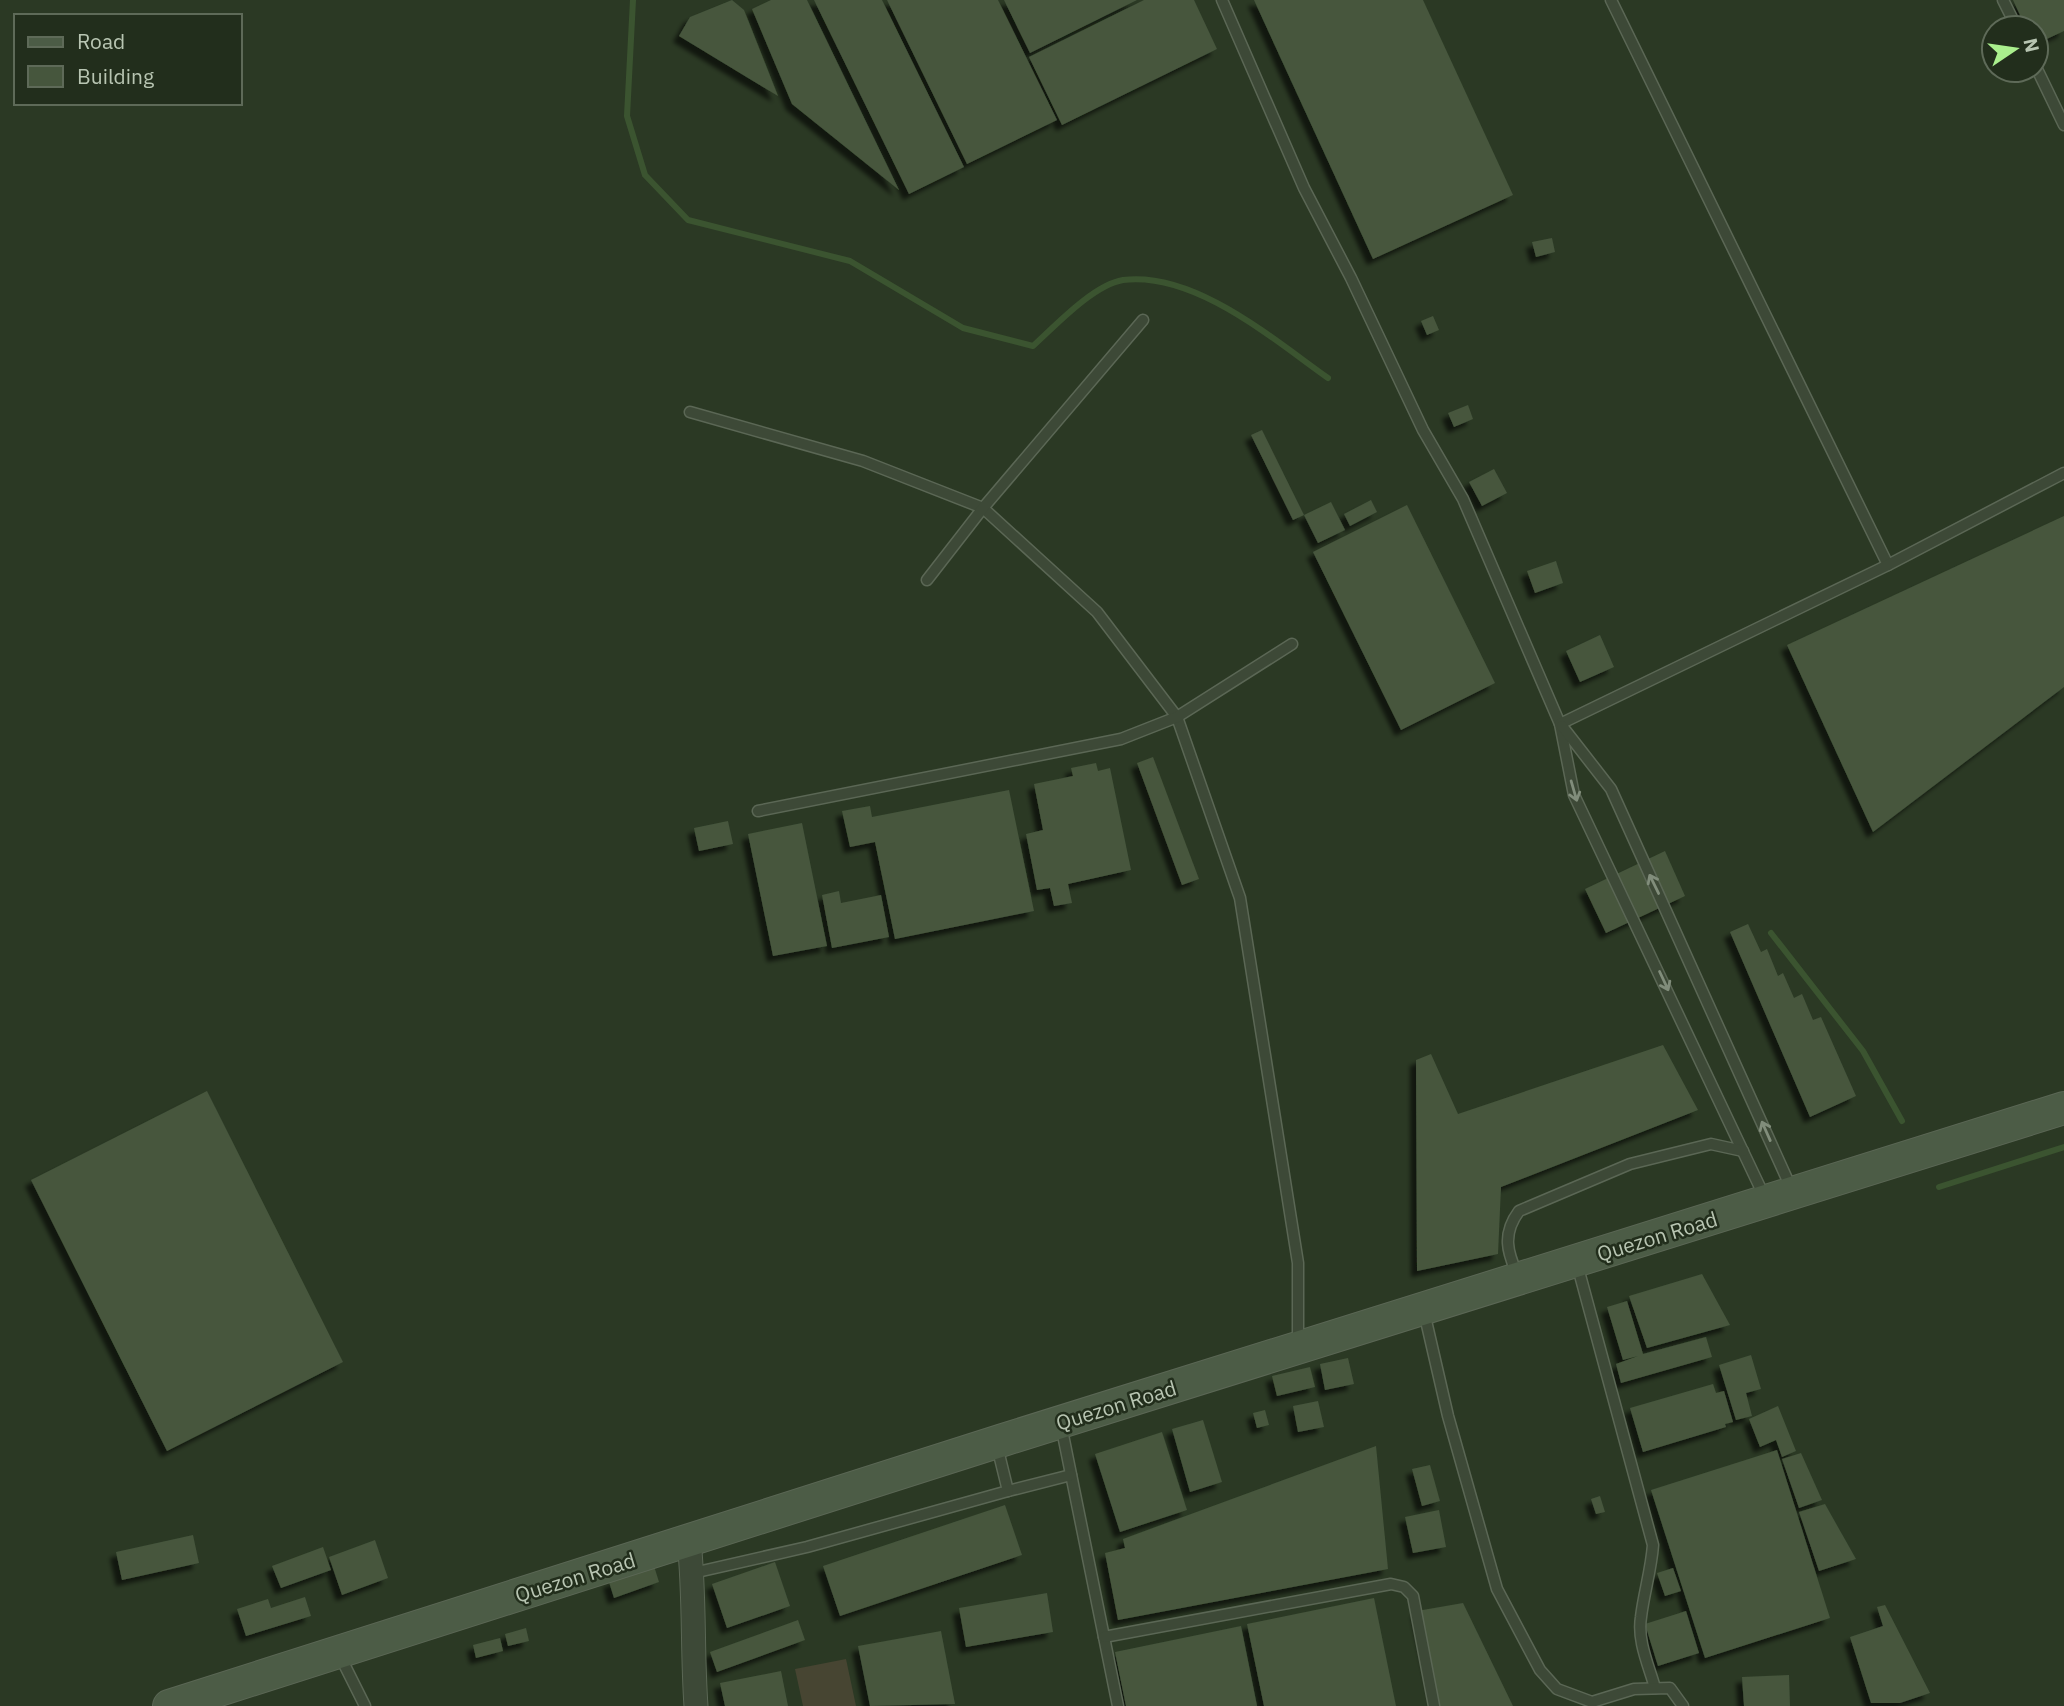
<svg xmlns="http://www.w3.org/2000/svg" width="2064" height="1706" viewBox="0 0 2064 1706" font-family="'IBM Plex Sans',sans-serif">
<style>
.green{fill:#474532}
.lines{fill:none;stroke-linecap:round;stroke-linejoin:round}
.stream{stroke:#3b5430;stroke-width:6}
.building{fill:#46563d;filter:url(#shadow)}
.service-casing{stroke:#5b6755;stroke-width:13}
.minor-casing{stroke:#5b6755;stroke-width:25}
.secondary-casing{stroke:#5b6755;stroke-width:34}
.service{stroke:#3d4937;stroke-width:10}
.minor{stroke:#3d4937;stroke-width:23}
.secondary{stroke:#4c5c46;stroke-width:32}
.oneway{stroke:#818d7b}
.labels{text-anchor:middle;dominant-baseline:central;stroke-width:5;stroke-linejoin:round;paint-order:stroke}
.street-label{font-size:21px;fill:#b8c5b2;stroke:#222e1c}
</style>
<defs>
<filter id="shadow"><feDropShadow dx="-6" dy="6" stdDeviation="2" flood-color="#0009"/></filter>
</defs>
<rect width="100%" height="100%" fill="#2b3924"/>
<path class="green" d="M846 1659 856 1706H803L795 1669Z"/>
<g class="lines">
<g class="stream">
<path d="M633 0 627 116 645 175 688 220 850 261 963 328 1033 346C1055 326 1093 285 1123 280 1195 271 1274 340 1328 378"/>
<path d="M1771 933 1863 1051 1902 1121"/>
<path d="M1939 1187 2064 1147"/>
</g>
</g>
<g class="building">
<path d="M732 0 744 10 778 96 679 36 690 17Z"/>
<path d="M771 0H807L899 190 792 104 752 9Z"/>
<path d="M814 0H882L964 167 909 194Z"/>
<path d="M887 0H998L1057 120 967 164Z"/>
<path d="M1004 0H1137L1030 53Z"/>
<path d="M1144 0H1194L1217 49 1062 125 1029 57Z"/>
<path d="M1254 0H1423L1513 195 1373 259Z"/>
<path d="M2013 0H2064V31L2036 44V28H2026Z"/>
<path d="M1552 238 1555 252 1536 257 1532 242Z"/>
<path d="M1433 316 1439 330 1427 335 1421 321Z"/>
<path d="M1468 405 1473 419 1454 427 1448 413Z"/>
<path d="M1262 430 1304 515 1293 520 1251 435Z"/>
<path d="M1494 469 1507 493 1482 506 1469 482Z"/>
<path d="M1371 500 1377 512 1350 526 1344 514Z"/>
<path d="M1331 502 1345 530 1318 543 1304 515Z"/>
<path d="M1407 505 1495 683 1401 730 1313 552Z"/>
<path d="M2064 516V687L1873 832 1787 645Z"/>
<path d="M1556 561 1563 583 1535 593 1527 571Z"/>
<path d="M1600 635 1614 667 1580 682 1566 651Z"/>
<path d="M1153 757 1199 879 1182 885 1137 763Z"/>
<path d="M1096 763 1098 771 1110 768 1131 870 1068 884 1072 903 1054 906 1050 888 1037 890 1026 834 1043 830 1034 784 1073 776 1071 768Z"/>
<path d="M1009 790 1034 911 895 939 875 842 850 847 842 811 870 806 872 817Z"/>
<path d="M728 821 733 844 699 851 694 828Z"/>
<path d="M802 823 827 946 773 956 748 834Z"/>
<path d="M1665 851 1685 896 1606 933 1585 889Z"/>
<path d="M839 891 841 903 881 895 889 937 832 948 822 895Z"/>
<path d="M1748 924 1761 952 1767 949 1778 976 1783 973 1794 998 1802 994 1813 1020 1821 1017 1856 1096 1810 1117 1730 932Z"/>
<path d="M1663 1045 1698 1110 1501 1187 1498 1254 1417 1271 1416 1060 1431 1054 1458 1114Z"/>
<path d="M207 1091 343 1362 167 1451 31 1180Z"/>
<path d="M1702 1274 1730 1325 1647 1348 1629 1296Z"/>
<path d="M1627 1301 1643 1354 1706 1337 1712 1357 1621 1383 1616 1364 1638 1356 1623 1360 1607 1307Z"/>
<path d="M1751 1355 1761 1389 1746 1393 1752 1416 1736 1420 1719 1365Z"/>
<path d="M1348 1358 1354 1384 1325 1390 1320 1364Z"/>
<path d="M1310 1367 1315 1387 1277 1396 1272 1376Z"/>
<path d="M1713 1384 1716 1393 1724 1391 1733 1422 1725 1424 1726 1427 1643 1452 1630 1408Z"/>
<path d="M1318 1401 1324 1427 1298 1432 1293 1406Z"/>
<path d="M1778 1406 1796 1451 1782 1457 1776 1440 1760 1447 1749 1419Z"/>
<path d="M1265 1410 1269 1425 1257 1428 1253 1413Z"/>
<path d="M1203 1420 1222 1482 1190 1492 1172 1429Z"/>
<path d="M1162 1432 1187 1510 1120 1532 1095 1454Z"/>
<path d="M1376 1446 1388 1569 1118 1620 1105 1553 1125 1548 1123 1539Z"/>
<path d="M1777 1450 1830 1618 1705 1658 1651 1490Z"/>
<path d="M1801 1453 1822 1500 1799 1508 1782 1459Z"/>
<path d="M1430 1465 1440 1501 1422 1506 1412 1469Z"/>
<path d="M1600 1496 1605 1512 1596 1514 1591 1499Z"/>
<path d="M1825 1504 1856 1559 1819 1571 1799 1512Z"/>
<path d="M1005 1505 1022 1555 840 1616 823 1566Z"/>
<path d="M1439 1510 1446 1547 1413 1553 1405 1517Z"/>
<path d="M193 1535 199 1563 122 1580 116 1552Z"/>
<path d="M375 1540 388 1578 342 1595 329 1557Z"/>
<path d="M323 1547 331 1570 281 1588 272 1566Z"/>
<path d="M775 1562 790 1606 727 1628 712 1584Z"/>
<path d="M654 1566 659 1582 614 1598 609 1582Z"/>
<path d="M1673 1568 1681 1591 1665 1596 1657 1573Z"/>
<path d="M1047 1593 1053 1632 966 1647 959 1608Z"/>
<path d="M305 1597 311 1616 246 1636 237 1609 268 1599 271 1608Z"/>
<path d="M1374 1598 1396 1706H1264L1247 1624Z"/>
<path d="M1463 1603 1513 1706H1438L1417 1611Z"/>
<path d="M1885 1605 1930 1693 1900 1703H1871L1850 1637 1883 1626 1877 1607Z"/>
<path d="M1686 1611 1699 1653 1658 1666 1645 1624Z"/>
<path d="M798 1620 805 1640 717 1672 710 1652Z"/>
<path d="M1241 1626 1257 1706H1126L1115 1652Z"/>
<path d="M526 1628 529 1641 508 1646 505 1634Z"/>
<path d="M941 1631 955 1704 870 1706 858 1646Z"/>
<path d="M500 1638 503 1651 476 1658 473 1645Z"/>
<path d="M781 1671 788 1706H725L720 1683Z"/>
<path d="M1789 1675 1790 1706H1744L1742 1677Z"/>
</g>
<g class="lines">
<g class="service-casing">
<g id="service">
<path d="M1222 0 1304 188 1351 278 1423 430 1463 499 1560 724 1574 795 1766 1200"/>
<path d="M1611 0 1888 565"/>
<path d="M2003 0 2017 28"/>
<path d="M2036 67 2064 125"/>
<path d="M690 412 863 461 983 508 1097 612 1177 717 1240 898 1298 1263V1344"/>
<path d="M927 580 983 508 1143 320"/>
<path d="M1560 724 1888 565 2064 473"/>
<path d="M1562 726 1611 789 1792 1190"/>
<path d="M758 811 1121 739 1177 717 1292 644"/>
<path d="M1577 1264 1653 1545C1651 1571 1644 1592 1641 1617 1637 1641 1649 1666 1655 1688"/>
<path d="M1518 1276C1507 1252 1502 1234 1519 1211L1630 1164 1711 1144 1743 1151"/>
<path d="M1424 1312 1448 1416 1497 1589 1540 1670 1557 1689 1592 1702 1634 1689 1670 1688 1683 1706"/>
<path d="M1061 1425 1118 1706"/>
<path d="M1008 1491 1071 1475"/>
<path d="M693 1573 807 1547 1008 1491 997 1446"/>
<path d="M1104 1637 1391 1584 1404 1587 1413 1596 1434 1706"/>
<path d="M339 1654 365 1706"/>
</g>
</g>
<g class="minor-casing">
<path id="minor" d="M689 1541C695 1596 692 1651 696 1706"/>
</g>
<g class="secondary-casing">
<path id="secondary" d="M169 1706 1003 1440 2064 1108"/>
</g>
<use href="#service" class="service"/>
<use href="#minor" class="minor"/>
<use href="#secondary" class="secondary"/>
</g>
<defs><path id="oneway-shaft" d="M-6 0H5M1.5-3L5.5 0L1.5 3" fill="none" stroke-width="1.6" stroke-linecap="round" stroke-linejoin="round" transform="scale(1.75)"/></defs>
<g class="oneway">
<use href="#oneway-shaft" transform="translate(1574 791) rotate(74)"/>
<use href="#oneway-shaft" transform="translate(1654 884) rotate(-116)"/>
<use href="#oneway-shaft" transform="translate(1664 981) rotate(65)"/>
<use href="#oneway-shaft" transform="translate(1766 1131) rotate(-114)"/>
</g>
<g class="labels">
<g class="street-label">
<text transform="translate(1657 1236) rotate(-17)">Quezon Road</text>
<text transform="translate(1116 1405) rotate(-17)">Quezon Road</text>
<text transform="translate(575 1577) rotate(-17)">Quezon Road</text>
</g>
</g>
<rect x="14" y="14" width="228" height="91" fill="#222e1c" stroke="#5e6a58" stroke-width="2"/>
<rect x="28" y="37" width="35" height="10" fill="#4c5c46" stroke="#5e6a58" stroke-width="2"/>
<text x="77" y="49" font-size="21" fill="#b8c5b2">Road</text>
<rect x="28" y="66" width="35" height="21" fill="#46563d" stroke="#5e6a58" stroke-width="2"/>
<text x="77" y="84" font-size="21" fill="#b8c5b2">Building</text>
<g transform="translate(2015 49) rotate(77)"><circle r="33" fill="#222e1c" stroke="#5e6a58" stroke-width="2"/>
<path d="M0-5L12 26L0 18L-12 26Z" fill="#aaef8d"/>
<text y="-10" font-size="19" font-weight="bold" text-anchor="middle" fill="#b8c5b2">N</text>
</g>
</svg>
